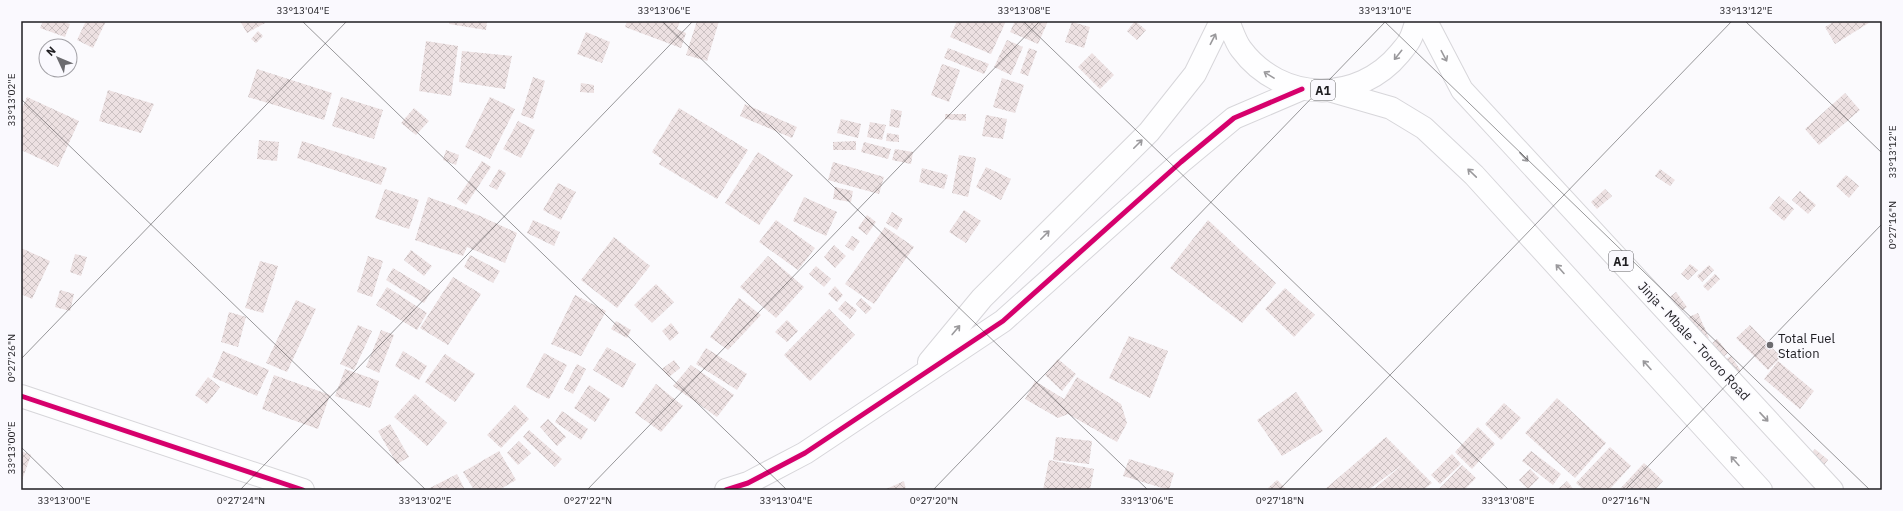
<svg xmlns="http://www.w3.org/2000/svg" width="1903" height="511" viewBox="0 0 1903 511" font-family="'IBM Plex Sans',sans-serif">
<style>
.building{fill:url(#building-cross-hatch)}
.lines{fill:none;stroke-linecap:round;stroke-linejoin:round}
.minor-casing{stroke:#d7d6da;stroke-width:24}
.trunk-casing{stroke:#d7d6da;stroke-width:24}
.minor{stroke:#fefeff;stroke-width:22}
.trunk{stroke:#fefeff;stroke-width:22}
.cycleway-casing{stroke:#faf9fe;stroke-width:8}
.cycleway{stroke:#d6006c;stroke-width:5}
.oneway{stroke:#9a999c}
.ticks{fill:none;stroke:#1f1e22;stroke-width:1;stroke-opacity:0.45}
.poi-dot{fill:#6c6b6f;stroke:#faf9fe;stroke-width:1.5}
.labels{text-anchor:middle;dominant-baseline:central;stroke-width:3;stroke-linejoin:round;paint-order:stroke}
.shield{fill:#faf9fe;stroke:#616064;stroke-width:1}
.shield-label{font-size:12px;font-weight:bold;fill:#1f1e22}
.poi-label{font-size:13px;fill:#1f1e22;stroke:#faf9fe;text-anchor:start}
.street-label{font-size:13px;fill:#1f1e22;stroke:#faf9fe}
.neatline{fill:none;stroke:#1f1e22;stroke-width:1.5}
.ticks-label{font-size:10px;text-anchor:middle;fill:#1f1e22}
</style>
<defs>
<pattern id="building-cross-hatch" width="8" height="8" patternUnits="userSpaceOnUse"><rect width="8" height="8" fill="#ede1e2"/><path d="M0 0l8 8M0 8l8-8" fill="none" stroke="#cbc1c2"/></pattern>
</defs>
<rect width="100%" height="100%" fill="#fbfafd"/>
<g class="building">
<path d="M43 21H62L70 24 65 37 40 28Z"/>
<path d="M86 21H106L93 48 77 40Z"/>
<path d="M240 21H264L265 23 247 33Z"/>
<path d="M450 21H487L486 30 449 24Z"/>
<path d="M627 21H680L677 29 686 33 681 48 625 27Z"/>
<path d="M697 21H719L707 61 686 55Z"/>
<path d="M957 21H1006L991 54 950 37Z"/>
<path d="M1015 21H1048L1038 44 1010 32Z"/>
<path d="M1135 21 1146 30 1137 40 1127 31Z"/>
<path d="M1835 21H1872L1835 44 1825 27Z"/>
<path d="M1072 22 1090 27 1084 48 1065 42Z"/>
<path d="M258 31 263 36 256 43 251 39Z"/>
<path d="M586 32 610 42 602 63 577 54Z"/>
<path d="M1007 40 1023 47 1011 75 994 67Z"/>
<path d="M426 41 458 46 451 96 419 91Z"/>
<path d="M948 48 989 64 984 74 944 58Z"/>
<path d="M1029 48 1037 51 1028 76 1020 73Z"/>
<path d="M462 51 512 56 505 89 459 82Z"/>
<path d="M1092 53 1114 75 1100 89 1078 67Z"/>
<path d="M942 64 960 70 949 102 931 95Z"/>
<path d="M257 69 332 93 324 120 248 97Z"/>
<path d="M533 77 545 81 533 119 521 115Z"/>
<path d="M1002 78 1024 85 1015 113 993 107Z"/>
<path d="M581 83 594 85V93L580 92Z"/>
<path d="M108 90 154 104 141 133 99 121Z"/>
<path d="M1845 93 1860 110 1819 145 1805 129Z"/>
<path d="M27 97 79 121 58 167 21 150V111Z"/>
<path d="M341 97 383 110 374 139 332 126Z"/>
<path d="M490 97 515 109 490 159 465 147Z"/>
<path d="M745 104 797 127 792 138 740 116Z"/>
<path d="M414 108 429 121 416 135 401 123Z"/>
<path d="M679 108 748 150 717 199 659 164 662 159 652 152Z"/>
<path d="M891 109 902 111 899 128 889 126Z"/>
<path d="M945 114H966V121L945 119Z"/>
<path d="M986 115 1007 119 1003 139 982 136Z"/>
<path d="M841 119 861 124 858 138 837 133Z"/>
<path d="M518 121 535 130 521 158 503 149Z"/>
<path d="M870 122 886 125 882 140 867 137Z"/>
<path d="M887 133 899 135V142L886 141Z"/>
<path d="M259 140 279 142 277 161 257 159Z"/>
<path d="M302 141 387 168 381 185 297 158Z"/>
<path d="M856 141V150H833V142Z"/>
<path d="M864 142 891 149 888 159 861 152Z"/>
<path d="M895 149 913 152 911 164 892 160Z"/>
<path d="M446 150 459 155 456 165 443 160Z"/>
<path d="M758 152 793 175 759 225 725 203Z"/>
<path d="M959 155 976 158 968 197 952 193Z"/>
<path d="M482 161 491 167 466 205 457 199Z"/>
<path d="M833 162 884 177 879 194 828 180Z"/>
<path d="M986 167 1011 179 1001 200 976 187Z"/>
<path d="M922 168 948 175 944 189 919 182Z"/>
<path d="M499 169 506 173 497 190 489 186Z"/>
<path d="M1660 169 1675 180 1670 186 1655 176Z"/>
<path d="M1846 175 1859 186 1849 198 1836 186Z"/>
<path d="M558 183 576 192 561 220 543 210Z"/>
<path d="M835 187 853 191 851 202 833 199Z"/>
<path d="M385 189 419 200 409 229 375 218Z"/>
<path d="M1605 189 1612 196 1597 209 1591 202Z"/>
<path d="M1800 191 1816 205 1808 214 1792 200Z"/>
<path d="M1779 196 1794 209 1784 221 1769 208Z"/>
<path d="M428 197 478 215 517 233 505 263 467 247 463 256 415 240Z"/>
<path d="M804 197 837 212 826 236 793 221Z"/>
<path d="M964 210 981 221 966 243 949 232Z"/>
<path d="M892 212 903 219 897 230 886 223Z"/>
<path d="M867 215 876 222 867 235 858 228Z"/>
<path d="M533 220 560 232 554 246 527 233Z"/>
<path d="M776 220 815 248 798 270 759 242Z"/>
<path d="M1208 220 1276 283 1242 323 1170 268Z"/>
<path d="M885 227 914 247 874 304 845 284Z"/>
<path d="M852 236 860 241 853 251 845 246Z"/>
<path d="M614 237 650 266 617 308 581 280Z"/>
<path d="M834 245 846 256 835 268 824 257Z"/>
<path d="M21 248 50 261 32 299 21 294Z"/>
<path d="M411 250 432 266 424 276 404 260Z"/>
<path d="M75 254 87 257 81 276 70 272Z"/>
<path d="M470 255 500 271 493 283 464 267Z"/>
<path d="M368 256 383 261 372 297 357 292Z"/>
<path d="M768 256 804 287 776 318 740 287Z"/>
<path d="M260 261 278 266 263 313 245 308Z"/>
<path d="M1690 264 1698 270 1688 280 1681 274Z"/>
<path d="M1709 265 1714 270 1702 282 1697 276Z"/>
<path d="M816 266 831 279 824 287 809 274Z"/>
<path d="M393 268 431 291 424 303 386 280Z"/>
<path d="M1715 274 1720 279 1708 291 1703 286Z"/>
<path d="M453 277 481 294 448 345 420 328Z"/>
<path d="M656 284 674 302 652 323 634 305Z"/>
<path d="M835 286 843 295 837 302 828 294Z"/>
<path d="M387 287 427 313 417 330 376 305Z"/>
<path d="M1285 288 1315 315 1294 337 1265 309Z"/>
<path d="M60 290 74 294 70 311 55 307Z"/>
<path d="M1676 292 1687 307 1681 311 1670 297Z"/>
<path d="M575 295 606 311 581 356 551 344Z"/>
<path d="M739 298 761 315 728 350 710 337Z"/>
<path d="M861 298 872 308 866 314 856 304Z"/>
<path d="M296 300 316 309 287 372 266 363Z"/>
<path d="M845 301 857 310 850 319 838 309Z"/>
<path d="M829 309 855 335 810 381 784 355Z"/>
<path d="M229 312 246 317 238 347 221 342Z"/>
<path d="M1698 313 1709 338 1701 342 1689 317Z"/>
<path d="M787 320 798 331 787 342 775 332Z"/>
<path d="M616 321 631 330 627 338 611 329Z"/>
<path d="M671 323 679 333 670 341 662 331Z"/>
<path d="M358 325 372 331 354 370 340 364Z"/>
<path d="M1750 325 1781 357 1768 370 1736 338Z"/>
<path d="M381 330 394 335 379 373 366 367Z"/>
<path d="M1129 336 1168 351 1150 398 1109 378Z"/>
<path d="M1717 339 1728 353 1722 358 1711 344Z"/>
<path d="M607 347 636 364 623 388 593 370Z"/>
<path d="M706 348 747 374 737 390 696 364Z"/>
<path d="M223 351 269 370 257 396 212 377Z"/>
<path d="M403 351 427 366 419 380 395 366Z"/>
<path d="M544 353 567 365 549 399 526 387Z"/>
<path d="M445 354 475 374 455 402 425 382Z"/>
<path d="M1731 356 1741 371 1735 374 1726 359Z"/>
<path d="M1058 359 1076 374 1062 391 1045 375Z"/>
<path d="M674 360 680 368 669 377 662 369Z"/>
<path d="M1778 361 1814 391 1800 409 1764 379Z"/>
<path d="M577 364 586 369 573 394 564 389Z"/>
<path d="M691 365 734 395 717 417 673 386Z"/>
<path d="M345 369 379 381 370 408 335 396Z"/>
<path d="M274 375 330 395 318 429 262 409Z"/>
<path d="M208 377 220 387 207 404 195 395Z"/>
<path d="M1077 377 1121 404 1127 423 1117 442 1068 414 1058 418 1025 399 1035 381 1064 399Z"/>
<path d="M656 384 683 406 661 432 635 413Z"/>
<path d="M589 385 610 399 595 422 574 408Z"/>
<path d="M1296 392 1323 431 1282 456 1257 420Z"/>
<path d="M415 394 447 423 427 446 394 417Z"/>
<path d="M1557 398 1606 443 1575 478 1525 433Z"/>
<path d="M1504 403 1521 418 1501 440 1485 424Z"/>
<path d="M515 405 529 419 501 448 487 435Z"/>
<path d="M562 411 588 429 581 440 555 422Z"/>
<path d="M548 419 566 437 557 446 540 427Z"/>
<path d="M390 424 409 457 397 464 378 431Z"/>
<path d="M1478 427 1495 444 1472 469 1455 452Z"/>
<path d="M529 430 562 459 555 467 523 437Z"/>
<path d="M1056 437 1092 441 1089 464 1053 460Z"/>
<path d="M1386 437 1432 483 1423 490H1373L1403 464 1368 490H1324Z"/>
<path d="M519 441 531 453 518 465 507 453Z"/>
<path d="M1610 447 1631 466 1609 490H1584L1576 483Z"/>
<path d="M1815 449 1828 460 1824 465 1811 454Z"/>
<path d="M21 451 31 455 21 483Z"/>
<path d="M499 451 516 480 499 490H474L463 472Z"/>
<path d="M1531 451 1561 474 1553 485 1522 461Z"/>
<path d="M1452 454 1461 464 1440 484 1431 475Z"/>
<path d="M1129 459 1174 473 1169 490 1123 476Z"/>
<path d="M1049 460 1094 469 1090 490H1043Z"/>
<path d="M1644 463 1663 481 1655 490H1619Z"/>
<path d="M1462 465 1476 478 1464 490H1438Z"/>
<path d="M1530 469 1539 478 1528 489 1519 480Z"/>
<path d="M457 474 465 490H426Z"/>
<path d="M1277 480 1287 490H1270L1268 488Z"/>
<path d="M904 481 906 490H884Z"/>
<path d="M1567 481 1574 490H1557Z"/>
</g>
<g class="lines">
<g class="minor-casing">
<g id="minor">
<path d="M929 362 982 298 1149 132 1195 74 1221 21"/>
<path d="M21 396 303 490"/>
<path d="M726 490 748 483 805 453 1003 321 1181 162 1234 118 1302 89"/>
</g>
</g>
<g class="trunk-casing">
<g id="trunk">
<path d="M1228 21C1232 30 1235 41 1241 49 1281 103 1358 104 1400 53 1403 49 1407 45 1409 41 1413 35 1414 27 1417 21"/>
<path d="M1426 21 1462 90 1832 490"/>
<path d="M1332 91 1391 108 1424 128 1474 175 1761 490"/>
</g>
</g>
<use href="#minor" class="minor"/>
<use href="#trunk" class="trunk"/>
<g class="cycleway-casing">
<g id="cycleway">
<path d="M21 396 303 490"/>
<path d="M726 490 748 483 805 453 1003 321 1181 162 1234 118 1302 89"/>
</g>
</g>
<use href="#cycleway" class="cycleway"/>
</g>
<defs><path id="oneway-shaft" d="M-6 0H5M1.5-3L5.5 0L1.5 3" fill="none" stroke-width="1.6" stroke-linecap="round" stroke-linejoin="round"/></defs>
<g class="oneway">
<use href="#oneway-shaft" transform="translate(1213 39) rotate(-63)"/>
<use href="#oneway-shaft" transform="translate(1398 55) rotate(129)"/>
<use href="#oneway-shaft" transform="translate(1444 56) rotate(62)"/>
<use href="#oneway-shaft" transform="translate(1269 75) rotate(-148)"/>
<use href="#oneway-shaft" transform="translate(1138 144) rotate(-45)"/>
<use href="#oneway-shaft" transform="translate(1524 157) rotate(47)"/>
<use href="#oneway-shaft" transform="translate(1472 173) rotate(-136)"/>
<use href="#oneway-shaft" transform="translate(1045 235) rotate(-45)"/>
<use href="#oneway-shaft" transform="translate(1560 269) rotate(-132)"/>
<use href="#oneway-shaft" transform="translate(956 330) rotate(-50)"/>
<use href="#oneway-shaft" transform="translate(1647 365) rotate(-132)"/>
<use href="#oneway-shaft" transform="translate(1764 417) rotate(47)"/>
<use href="#oneway-shaft" transform="translate(1735 461) rotate(-132)"/>
</g>
<path class="ticks" d="M302 21 787 490M662 21 1148 490M1023 21 1509 490M1384 21 1870 490M1745 21 1882 153M21 99 426 490M21 359 347 21M21 447 65 490M240 490 693 21M587 490 1040 21M933 490 1386 21M1279 490 1732 21M1625 490 1882 224"/>
<circle class="poi-dot" cx="1770" cy="345" r="4"/>
<g class="labels">
<g class="shield">
<rect x="1311" y="80" width="24" height="20" rx="3"/>
<rect x="1609" y="251" width="24" height="20" rx="3"/>
</g>
<g class="shield-label">
<text x="1323" y="90">A1</text>
<text x="1621" y="261">A1</text>
</g>
<g class="poi-label">
<text x="1778" y="338">Total Fuel<tspan x="1778" dy="15">Station</tspan></text>
</g>
<g class="street-label">
<text transform="translate(1694 341) rotate(47)">Jinja - Mbale - Tororo Road</text>
</g>
</g>
<rect width="1903" height="511" fill="none" stroke="#faf9fe" stroke-width="44"/>
<g transform="translate(58 58) rotate(314)"><circle r="19" fill="#faf9fe" stroke="#a2a1a6"/>
<path d="M0-3L7 15L0 10L-7 15Z" fill="#6c6b6f"/>
<text y="-6" font-size="11" font-weight="bold" text-anchor="middle" fill="#1f1e22">N</text>
</g>
<rect x="22" y="22" width="1859" height="467" class="neatline"/>
<g class="ticks-label">
<text x="303" y="14">33°13'04"E</text>
<text x="664" y="14">33°13'06"E</text>
<text x="1024" y="14">33°13'08"E</text>
<text x="1385" y="14">33°13'10"E</text>
<text x="1746" y="14">33°13'12"E</text>
<text transform="translate(11 100) rotate(-90)" y="4">33°13'02"E</text>
<text transform="translate(1892 152) rotate(-90)" y="4">33°13'12"E</text>
<text transform="translate(1892 225) rotate(-90)" y="4">0°27'16"N</text>
<text transform="translate(11 358) rotate(-90)" y="4">0°27'26"N</text>
<text transform="translate(11 448) rotate(-90)" y="4">33°13'00"E</text>
<text x="64" y="504">33°13'00"E</text>
<text x="241" y="504">0°27'24"N</text>
<text x="425" y="504">33°13'02"E</text>
<text x="588" y="504">0°27'22"N</text>
<text x="786" y="504">33°13'04"E</text>
<text x="934" y="504">0°27'20"N</text>
<text x="1147" y="504">33°13'06"E</text>
<text x="1280" y="504">0°27'18"N</text>
<text x="1508" y="504">33°13'08"E</text>
<text x="1626" y="504">0°27'16"N</text>
</g>
</svg>
